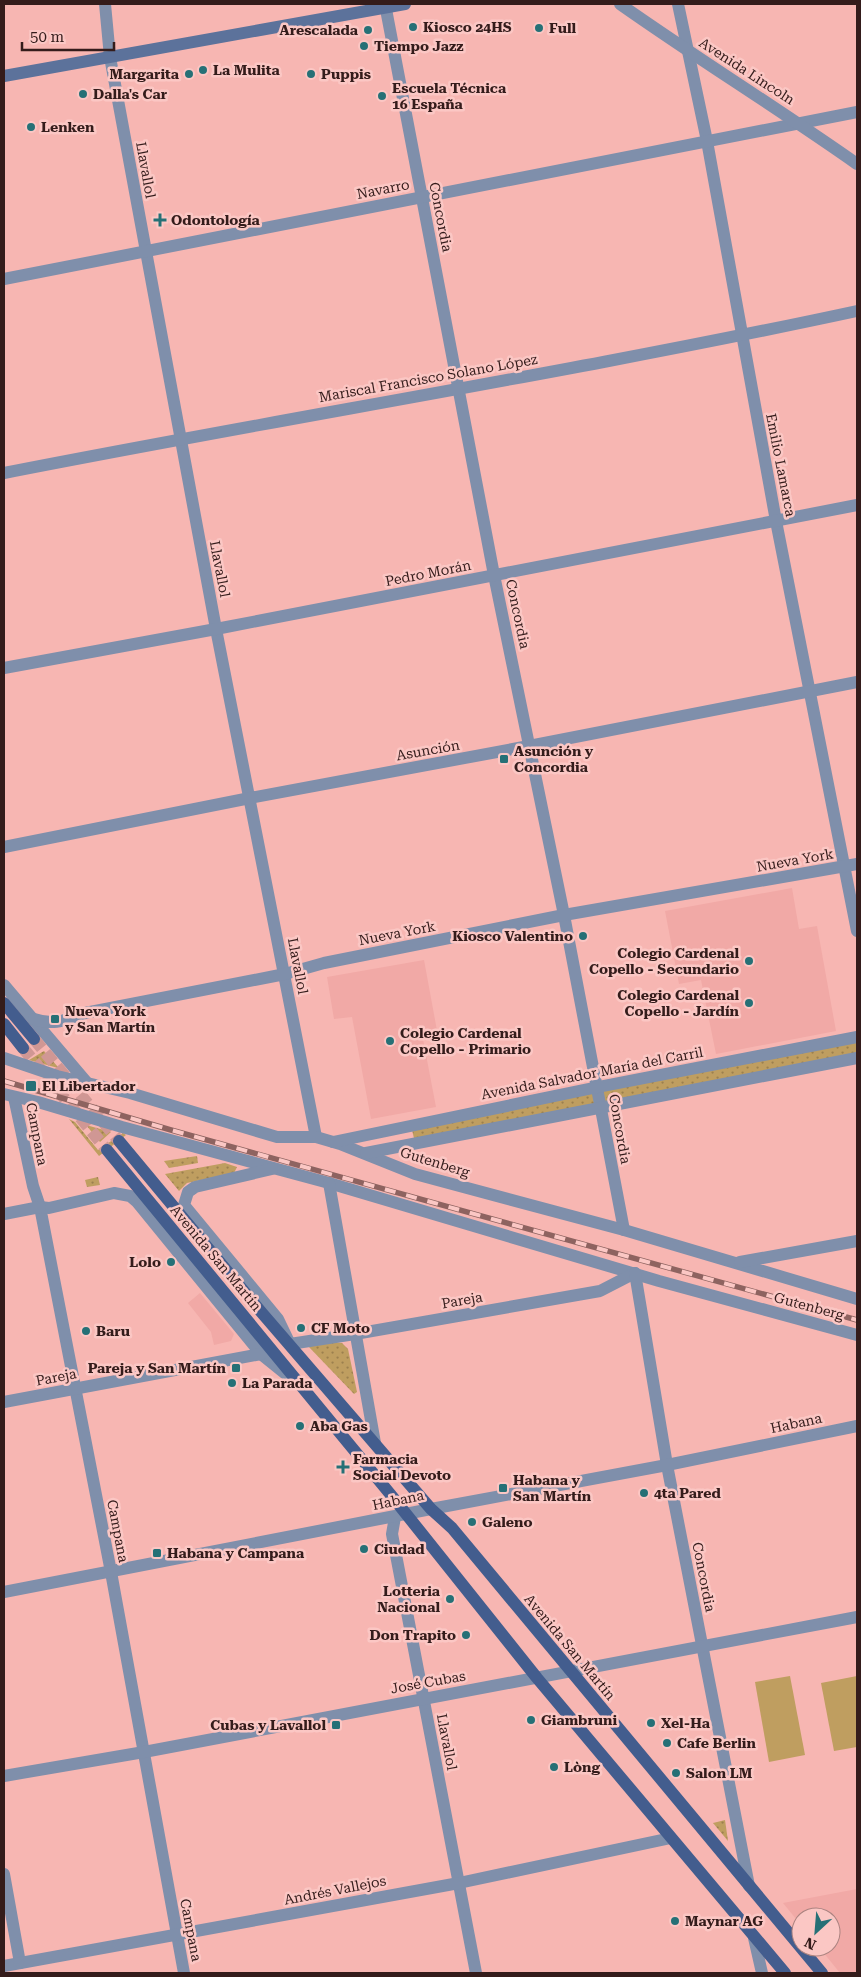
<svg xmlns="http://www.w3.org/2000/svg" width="861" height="1977" viewBox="0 0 861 1977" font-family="'Roboto Serif',serif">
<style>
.built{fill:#f1a9a6}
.grass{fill:url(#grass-dots)}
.garden{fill:#bf9e60}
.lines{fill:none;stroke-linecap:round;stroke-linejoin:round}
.primary-tunnel{stroke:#d09794;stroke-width:12;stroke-dasharray:12 6;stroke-linecap:butt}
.minor{stroke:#7f8fab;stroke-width:12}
.tertiary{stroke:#7f8fab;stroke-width:12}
.secondary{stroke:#5c729b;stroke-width:12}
.primary{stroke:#435d8e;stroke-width:12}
.rail-casing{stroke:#8e6360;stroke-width:5.5}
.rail{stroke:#fbc7c4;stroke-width:4;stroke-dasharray:11;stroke-linecap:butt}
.poi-dot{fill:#267076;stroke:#fbc7c4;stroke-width:2}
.labels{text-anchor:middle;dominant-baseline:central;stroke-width:5;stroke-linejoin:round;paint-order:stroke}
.poi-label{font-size:14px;font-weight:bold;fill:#341c1b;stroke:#fbc7c4;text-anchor:start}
.street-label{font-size:14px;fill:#341c1b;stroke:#fbc7c4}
</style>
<defs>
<pattern id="grass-dots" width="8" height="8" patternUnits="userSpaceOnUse" patternTransform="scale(1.25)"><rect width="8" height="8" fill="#bf9e60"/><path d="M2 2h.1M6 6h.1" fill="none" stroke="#9c804e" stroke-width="1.8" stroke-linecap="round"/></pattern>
</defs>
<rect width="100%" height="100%" fill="#f7b6b2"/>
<g class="built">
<path d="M792 888 799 929 817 926 836 1031 716 1054 701 980 679 984 665 911Z"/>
<path d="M424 960 438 1036 423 1039 436 1107 371 1119 352 1017 334 1019 327 977Z"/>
<path d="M200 1293 234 1334 231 1341 214 1345 211 1332 188 1303Z"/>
<path d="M857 1889V1973H840L819 1947H831V1917H801V1925L783 1903Z"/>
</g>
<g class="grass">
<path d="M857 1037V1058L415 1143 411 1125Z"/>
<path d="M44 1051 58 1067V1068L29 1060Z"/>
<path d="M69 1119 75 1122 98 1150 123 1133 126 1135 99 1156Z"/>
<path d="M86 1125 111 1132 100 1142Z"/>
<path d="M197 1156 198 1163 169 1168 164 1161Z"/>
<path d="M225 1163 237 1167 234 1173 187 1183 179 1191 165 1174Z"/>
<path d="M98 1177 100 1185 87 1187 85 1180Z"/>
<path d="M332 1342 342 1343 348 1349 357 1392 354 1394 308 1346Z"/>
<path d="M725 1820 728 1841 713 1823Z"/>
</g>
<g class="garden">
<path d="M790 1676 805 1755 769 1762 755 1682Z"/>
<path d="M857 1676V1747L834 1751 821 1683Z"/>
</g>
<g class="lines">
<g class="primary-tunnel">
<path d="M34 1039 119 1141"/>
<path d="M23 1048 107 1150"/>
</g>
<g class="minor">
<path d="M105 4 110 57 216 629 316 1137"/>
<path d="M385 4 494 575 564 915 624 1230"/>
<path d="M678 4 707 141 776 521 857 931"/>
<path d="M4 279 857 112"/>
<path d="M4 473C288 417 574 372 857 311"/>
<path d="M4 668 216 629 857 505"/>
<path d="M4 847 250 798 529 746 857 682"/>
<path d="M4 985 88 1084"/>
<path d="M34 1019C55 1026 65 1020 85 1013L285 974 324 963 564 915 857 864"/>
<path d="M4 1058 57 1076 130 1093 277 1137H316L340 1144 415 1174 624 1230 857 1299"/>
<path d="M4 1094 38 1102 122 1127 329 1183 659 1281 857 1335"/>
<path d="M14 1097 33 1186 40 1207 111 1572 184 1973"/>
<path d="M272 1169 195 1187 188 1192 184 1205 278 1319 290 1344 355 1334 600 1291 635 1273"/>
<path d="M329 1183 375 1443"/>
<path d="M40 1207 49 1208 114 1193 130 1196 137 1202 261 1354 292 1379"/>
<path d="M740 1262 857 1241"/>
<path d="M635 1273 667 1465 749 1886"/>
<path d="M4 1402 261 1354"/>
<path d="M395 1517 392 1534 476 1973"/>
<path d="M4 1592 431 1509 667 1465 857 1426"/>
<path d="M4 1776 144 1752 857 1617"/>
<path d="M4 1874 20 1963"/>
<path d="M754 1938 762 1973"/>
<path d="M4 1966 459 1883 671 1838"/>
</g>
<g class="tertiary">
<path d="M620 4C698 59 779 109 857 164"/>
<path d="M333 1142 598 1087 857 1037"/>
<path d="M366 1153 857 1058"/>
<path d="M4 1214 40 1207"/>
</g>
<path class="secondary" d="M4 76 405 4"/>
<g class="primary">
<path d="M4 1003 34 1039"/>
<path d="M4 1024 23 1048"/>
<path d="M119 1141 262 1313 431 1509 452 1528 822 1973"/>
<path d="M107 1150 391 1495 537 1678 785 1973"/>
</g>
<g class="rail-casing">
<path id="rail" d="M4 1081 171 1130 857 1320"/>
</g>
<use href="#rail" class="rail"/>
</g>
<g class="poi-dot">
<circle cx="413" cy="27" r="5"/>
<circle cx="539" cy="28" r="5"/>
<circle cx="368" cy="30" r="5"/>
<circle cx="364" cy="46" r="5"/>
<circle cx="203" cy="70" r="5"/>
<circle cx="189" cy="74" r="5"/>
<circle cx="311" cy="74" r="5"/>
<circle cx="83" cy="94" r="5"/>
<circle cx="382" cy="96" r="5"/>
<circle cx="31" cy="127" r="5"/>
<path d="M157.5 212.5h5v5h5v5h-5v5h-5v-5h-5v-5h5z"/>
<rect x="499" y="754" width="10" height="10" rx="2.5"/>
<circle cx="583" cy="936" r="5"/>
<circle cx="749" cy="961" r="5"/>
<circle cx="749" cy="1003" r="5"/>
<rect x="50" y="1014" width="10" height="10" rx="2.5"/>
<circle cx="390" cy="1041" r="5"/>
<rect x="25" y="1080" width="12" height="12" rx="2.5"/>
<circle cx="171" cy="1262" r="5"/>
<circle cx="301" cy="1328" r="5"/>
<circle cx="86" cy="1331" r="5"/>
<rect x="231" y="1363" width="10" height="10" rx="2.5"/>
<circle cx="232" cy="1383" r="5"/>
<circle cx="300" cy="1426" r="5"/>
<path d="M340.5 1459.5h5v5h5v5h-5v5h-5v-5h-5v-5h5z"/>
<rect x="498" y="1483" width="10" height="10" rx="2.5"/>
<circle cx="644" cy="1493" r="5"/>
<circle cx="472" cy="1522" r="5"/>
<circle cx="364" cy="1549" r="5"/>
<rect x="152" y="1548" width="10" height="10" rx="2.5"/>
<circle cx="450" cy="1599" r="5"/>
<circle cx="466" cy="1635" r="5"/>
<circle cx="531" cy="1720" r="5"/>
<circle cx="651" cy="1723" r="5"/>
<rect x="331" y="1720" width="10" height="10" rx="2.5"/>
<circle cx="667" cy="1743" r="5"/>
<circle cx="554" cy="1767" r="5"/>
<circle cx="676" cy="1773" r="5"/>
<circle cx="675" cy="1921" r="5"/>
</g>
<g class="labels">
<g class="poi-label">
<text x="423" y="27">Kiosco 24HS</text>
<text x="549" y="28">Full</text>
<text x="358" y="30" text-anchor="end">Arescalada</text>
<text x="374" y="46">Tiempo Jazz</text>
<text x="213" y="70">La Mulita</text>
<text x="179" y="74" text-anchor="end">Margarita</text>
<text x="321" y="74">Puppis</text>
<text x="392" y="88">Escuela Técnica<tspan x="392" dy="16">16 España</tspan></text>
<text x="93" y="94">Dalla's Car</text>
<text x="41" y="127">Lenken</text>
<text x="171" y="220">Odontología</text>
<text x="514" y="751">Asunción y<tspan x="514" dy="16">Concordia</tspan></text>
<text x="573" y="936" text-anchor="end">Kiosco Valentino</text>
<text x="739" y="953" text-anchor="end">Colegio Cardenal<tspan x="739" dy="16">Copello - Secundario</tspan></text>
<text x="739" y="995" text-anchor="end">Colegio Cardenal<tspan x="739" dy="16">Copello - Jardín</tspan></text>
<text x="65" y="1011">Nueva York<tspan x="65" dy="16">y San Martín</tspan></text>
<text x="400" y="1033">Colegio Cardenal<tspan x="400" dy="16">Copello - Primario</tspan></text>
<text x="42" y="1086">El Libertador</text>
<text x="161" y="1262" text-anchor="end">Lolo</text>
<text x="311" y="1328">CF Moto</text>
<text x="96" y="1331">Baru</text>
<text x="226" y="1368" text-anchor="end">Pareja y San Martín</text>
<text x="242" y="1383">La Parada</text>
<text x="310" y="1426">Aba Gas</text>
<text x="353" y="1459">Farmacia<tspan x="353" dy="16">Social Devoto</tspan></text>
<text x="513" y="1480">Habana y<tspan x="513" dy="16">San Martín</tspan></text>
<text x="654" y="1493">4ta Pared</text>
<text x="482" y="1522">Galeno</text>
<text x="374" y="1549">Ciudad</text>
<text x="167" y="1553">Habana y Campana</text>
<text x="440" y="1591" text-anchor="end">Lotteria<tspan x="440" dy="16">Nacional</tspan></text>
<text x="456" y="1635" text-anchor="end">Don Trapito</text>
<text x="541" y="1720">Giambruni</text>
<text x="661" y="1723">Xel-Ha</text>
<text x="326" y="1725" text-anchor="end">Cubas y Lavallol</text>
<text x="677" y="1743">Cafe Berlin</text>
<text x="564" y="1767">Lòng</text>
<text x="686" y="1773">Salon LM</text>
<text x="685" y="1921">Maynar AG</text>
</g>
<g class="street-label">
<text transform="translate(747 71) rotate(33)">Avenida Lincoln</text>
<text transform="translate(146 170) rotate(80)">Llavallol</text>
<text transform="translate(383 189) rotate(-11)">Navarro</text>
<text transform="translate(441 217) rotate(79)">Concordia</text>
<text transform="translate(428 378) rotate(-10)">Mariscal Francisco Solano López</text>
<text transform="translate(781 465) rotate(79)">Emilio Lamarca</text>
<text transform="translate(220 569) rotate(79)">Llavallol</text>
<text transform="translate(428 573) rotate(-11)">Pedro Morán</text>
<text transform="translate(518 614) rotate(78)">Concordia</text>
<text transform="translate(428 750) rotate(-10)">Asunción</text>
<text transform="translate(795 860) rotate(-10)">Nueva York</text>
<text transform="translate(397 933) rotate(-11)">Nueva York</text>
<text transform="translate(298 966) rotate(79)">Llavallol</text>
<text transform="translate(592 1073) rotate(-11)">Avenida Salvador María del Carril</text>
<text transform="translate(620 1129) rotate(80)">Concordia</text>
<text transform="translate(37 1134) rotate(79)">Campana</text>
<text transform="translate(435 1162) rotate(17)">Gutenberg</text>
<text transform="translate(216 1258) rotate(50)">Avenida San Martín</text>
<text transform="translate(462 1300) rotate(-10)">Pareja</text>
<text transform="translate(809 1306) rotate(15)">Gutenberg</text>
<text transform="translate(56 1377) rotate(-11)">Pareja</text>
<text transform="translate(796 1423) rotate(-12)">Habana</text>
<text transform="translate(398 1500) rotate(-12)">Habana</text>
<text transform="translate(118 1531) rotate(79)">Campana</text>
<text transform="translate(704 1577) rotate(79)">Concordia</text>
<text transform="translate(570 1647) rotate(50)">Avenida San Martín</text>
<text transform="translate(428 1682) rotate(-10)">José Cubas</text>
<text transform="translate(447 1742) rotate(79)">Llavallol</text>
<text transform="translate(335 1890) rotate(-11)">Andrés Vallejos</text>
<text transform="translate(191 1930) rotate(79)">Campana</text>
</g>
</g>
<rect width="861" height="1977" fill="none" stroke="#341c1b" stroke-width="10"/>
<g transform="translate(816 1932) rotate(206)"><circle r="24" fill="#fbc7c4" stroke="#ab8380"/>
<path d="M0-4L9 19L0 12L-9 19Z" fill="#267076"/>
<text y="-8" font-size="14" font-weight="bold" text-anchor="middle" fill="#341c1b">N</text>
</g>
<path d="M22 42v8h92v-8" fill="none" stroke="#341c1b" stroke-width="2.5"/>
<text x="30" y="42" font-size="15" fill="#341c1b" stroke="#fbc7c4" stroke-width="4" paint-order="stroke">50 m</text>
</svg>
